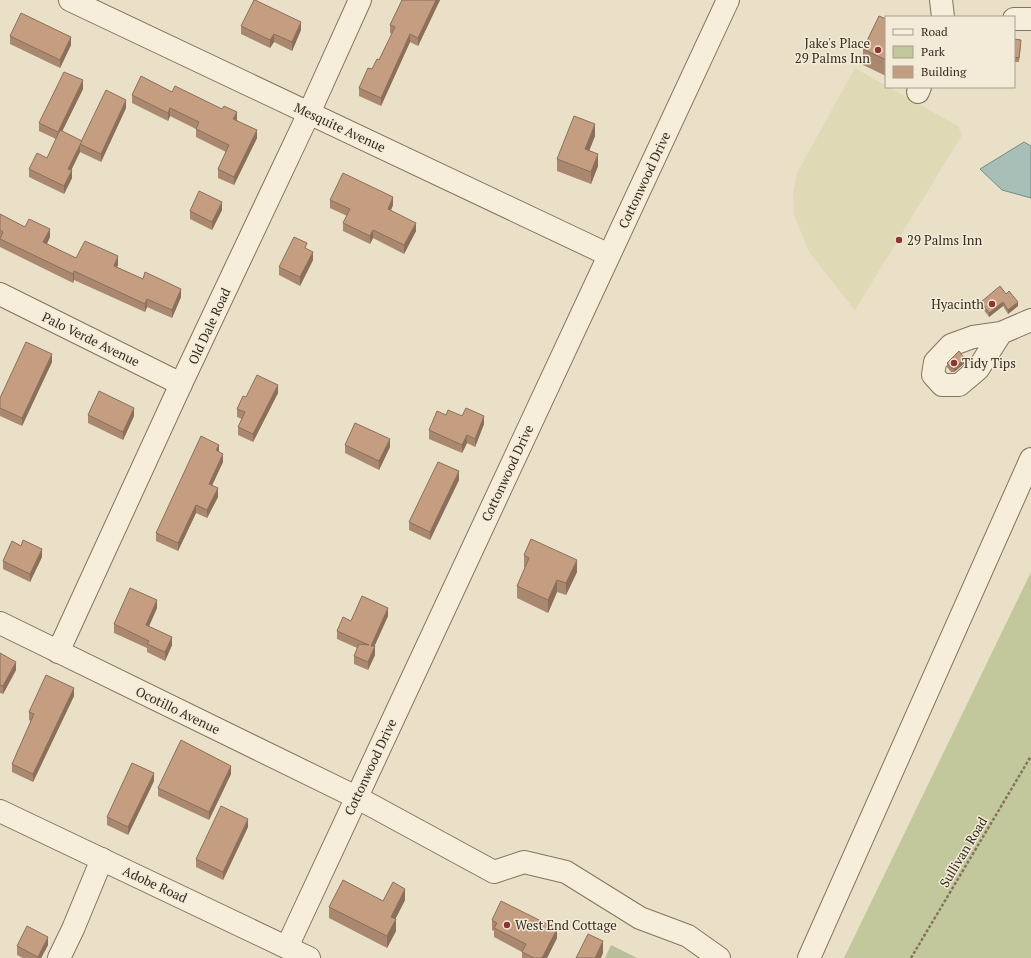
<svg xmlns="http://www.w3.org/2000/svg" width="1031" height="958" viewBox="0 0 1031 958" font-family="'PT Serif',serif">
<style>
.farmland{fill:#dfd9b6}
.green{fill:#c2c89c}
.cemetery{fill:#b9be9b}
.water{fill:#a8bfb8;stroke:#708d86}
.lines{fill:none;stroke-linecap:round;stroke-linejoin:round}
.minor-casing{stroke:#85735e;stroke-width:24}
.path{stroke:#85735e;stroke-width:2.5;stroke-dasharray:3 2;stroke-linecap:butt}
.minor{stroke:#f6eeda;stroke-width:22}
.wall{fill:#a9886f}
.shaded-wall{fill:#8a6f5a}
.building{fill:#c59e81;stroke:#8a6f5a}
.poi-dot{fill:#8e3434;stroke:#f3ebd7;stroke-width:1.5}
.labels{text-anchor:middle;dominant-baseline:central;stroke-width:3;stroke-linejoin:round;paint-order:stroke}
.poi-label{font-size:13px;fill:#362b21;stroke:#f3ebd7;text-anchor:start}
.street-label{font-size:13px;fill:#362b21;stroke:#f3ebd7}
</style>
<rect width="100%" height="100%" fill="#eae0c8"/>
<path class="farmland" d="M855 68 886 86V87H888L958 126 962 135 855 310 809 252 794 215 793 194 797 173Z"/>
<path class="green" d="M1031 572V958H844Z"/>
<path class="cemetery" d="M611 945 637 958H605Z"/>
<path class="water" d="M1024 142 1031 146V198L1002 190 980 169Z"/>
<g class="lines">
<g class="minor-casing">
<g id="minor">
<path d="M70 0 609 255"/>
<path d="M941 0 943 17"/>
<path d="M1014 19H1031"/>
<path d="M918 92 920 87"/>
<path d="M0 294 181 384"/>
<path d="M1001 333 978 369 959 385H942L933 375 935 362 951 345 973 337 1001 333 1031 320"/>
<path d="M0 623 356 797 494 872 524 862 566 872 640 918 688 936 719 958"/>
<path d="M58 652 181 384 309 113 360 0"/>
<path d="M0 811 309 958"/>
<path d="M287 947 728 0"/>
<path d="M59 958 73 929 102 859"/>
<path d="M809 958 1031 459"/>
</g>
</g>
<path class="path" d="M911 958 1031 756"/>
<use href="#minor" class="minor"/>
</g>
<g class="wall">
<path d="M402 0H440L418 46 410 42 381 106 359 96V88L372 69 379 60 392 34 390 33V25Z"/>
<path d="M886 19V76L863 65V49Z"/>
<path d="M241 26 301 30 292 51 274 42 270 48 241 34Z"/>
<path d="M10 36 71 45 60 68 10 44Z"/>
<path d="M1014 39 1021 44 1019 62H1014Z"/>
<path d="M83 89 62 131 82 141 126 108 101 162 80 152 71 170 72 178 64 194 29 177V169L47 158 56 139 39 131V123Z"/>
<path d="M172 92 237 120 257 138 234 185 218 178V169L226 152 196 137V129L170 116 168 121 132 103V95Z"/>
<path d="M595 136 589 151 598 166 591 184 557 171V159Z"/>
<path d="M330 200 393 205 391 210 416 231 404 254 373 238 370 244 343 231V223L347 216 330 208Z"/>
<path d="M222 210 212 230 190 219V211Z"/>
<path d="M0 214 25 227 50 237 47 244 76 258 118 265 117 267 181 297 172 318 147 307 145 312 74 280 73 283 0 247Z"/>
<path d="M307 249 313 260 300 286 279 275V267Z"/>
<path d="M1006 294 1018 306 1008 314 1003 306 989 317 981 306V302Z"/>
<path d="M52 362 22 426 0 416V398Z"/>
<path d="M947 363H965L954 372H951L947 367Z"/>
<path d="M278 393 253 442 238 435V427L242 419 237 417V409L246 397Z"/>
<path d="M88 415 134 416 123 440 88 423Z"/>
<path d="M446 415 484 424 475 447 467 443 462 453 429 439V430Z"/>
<path d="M345 445 390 447 379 470 345 453Z"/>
<path d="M219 452 223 462 212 485 218 497 207 518 196 513 178 551 156 541V533Z"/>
<path d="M459 480 430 540 409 530V522Z"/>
<path d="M524 555 577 572 566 595 557 592 548 613 517 598V586L525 568 524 567Z"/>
<path d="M42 557 30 582 3 569V561Z"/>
<path d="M157 608 149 626 172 645 165 661 147 652V648L114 633V624Z"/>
<path d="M388 616 374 646 375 655 368 670 354 664V656L357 648 337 639V631L351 621Z"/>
<path d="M0 653 16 670 3 694 0 693Z"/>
<path d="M74 696 33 782 12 772V764L31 721 29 720V712Z"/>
<path d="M231 774 209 820 158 796V788Z"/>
<path d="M154 781 128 835 107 825V817Z"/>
<path d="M248 827 223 880 196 867V859Z"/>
<path d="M405 900 395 919 396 931 387 948 329 918V907L383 901Z"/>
<path d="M492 920 557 938 547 958H522V952L494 937V931L492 930Z"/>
<path d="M48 945 41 958H23L17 955V946Z"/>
</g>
<g class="shaded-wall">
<path d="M436 0H440L418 46V38Z"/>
<path d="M301 22V30L292 51V42Z"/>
<path d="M274 34V42L270 48V40Z"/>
<path d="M410 34V42L381 106V98Z"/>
<path d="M71 37V45L60 68V60Z"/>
<path d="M83 80V89L58 140V132Z"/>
<path d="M126 100V108L101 162V154Z"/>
<path d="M170 108V116L168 121V113Z"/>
<path d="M237 112V120L233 119Z"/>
<path d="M595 124V136L585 161V149Z"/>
<path d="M257 130V138L234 185V177Z"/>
<path d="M80 144V152L68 177V169Z"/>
<path d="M598 154V166L591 184V172Z"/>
<path d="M72 170V178L64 194V186Z"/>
<path d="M393 197V205L388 217V209Z"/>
<path d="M222 202V210L212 230V222Z"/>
<path d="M416 223V231L404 254V245Z"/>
<path d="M50 229V237L43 251V242Z"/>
<path d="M373 230V238L370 244V236Z"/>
<path d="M313 252V260L300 286V277Z"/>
<path d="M118 256V265L114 274V266Z"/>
<path d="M74 271V280L73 283V274Z"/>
<path d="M181 289V297L172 318V310Z"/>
<path d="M147 299V307L145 312V304Z"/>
<path d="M1003 302V306L989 317V313Z"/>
<path d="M1018 302V306L1008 314V310Z"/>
<path d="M52 354V362L22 426V418Z"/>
<path d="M965 359V363L954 372V368Z"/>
<path d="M278 385V393L253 442V434Z"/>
<path d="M134 408V416L123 440V432Z"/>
<path d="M484 416V424L475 447V439Z"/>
<path d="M467 435V443L462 453V445Z"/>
<path d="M390 439V447L379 470V461Z"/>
<path d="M219 445V453L216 450Z"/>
<path d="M223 454V462L209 492V484Z"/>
<path d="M459 471V480L430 540V532Z"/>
<path d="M218 488V497L207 518V510Z"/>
<path d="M196 505V513L178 551V543Z"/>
<path d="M42 549V557L30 582V574Z"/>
<path d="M577 560V572L566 595V583Z"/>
<path d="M557 580V592L548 613V600Z"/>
<path d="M157 600V608L146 633V625Z"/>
<path d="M388 608V616L371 654V646Z"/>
<path d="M172 637V645L165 661V652Z"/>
<path d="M375 646V655L368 670V662Z"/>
<path d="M16 662V670L3 694V686Z"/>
<path d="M74 688V696L33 782V774Z"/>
<path d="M231 766V774L209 820V812Z"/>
<path d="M154 773V781L128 835V827Z"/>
<path d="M248 819V827L223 880V872Z"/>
<path d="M405 889V900L391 928V917Z"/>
<path d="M396 919V931L387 948V936Z"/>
<path d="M557 929V938L547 958H542Z"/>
<path d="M48 937V945L41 958H38Z"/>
<path d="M603 941V953L601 958H595Z"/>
</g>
<g class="building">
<path d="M254 0H255L301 22 292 42 274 34 270 40 241 26Z"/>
<path d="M402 0H436L418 38 410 34 381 98 359 88 368 68 372 69 377 59 379 60 395 27 390 25Z"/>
<path d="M21 13 71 37 60 60 10 36Z"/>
<path d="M879 16 886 19V60L863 49Z"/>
<path d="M1014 39 1021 40 1019 58 1014 57Z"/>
<path d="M64 72 83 80 58 132 39 123Z"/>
<path d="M141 76 172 92 175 86 222 109 224 106 237 112 233 119 257 130 234 177 218 169 229 145 196 129 199 122 170 108 168 113 132 95Z"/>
<path d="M106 90 126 100 101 154 80 144Z"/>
<path d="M574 116 595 124 585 149 598 154 591 172 557 159Z"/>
<path d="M60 130 82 141 68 169 72 170 64 186 29 169 37 153 47 158Z"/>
<path d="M343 173 393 197 388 209 416 223 404 245 373 230 370 236 343 223 350 209 330 200Z"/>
<path d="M199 191 222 202 212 222 190 211Z"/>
<path d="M0 214 25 227 29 219 50 229 43 242 76 258 85 241 118 256 114 266 143 279 145 272 181 289 172 310 147 299 145 304 74 271 73 274 0 239 3 232 0 230Z"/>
<path d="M294 237 307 243 305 248 313 252 300 277 279 267Z"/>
<path d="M1000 286 1006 294 1009 291 1018 302 1008 310 1003 302 989 313 981 302Z"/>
<path d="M26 342 52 354 22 418 0 408V398Z"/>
<path d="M959 351 965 359 954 368H951L947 363Z"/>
<path d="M257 375 278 385 253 434 238 427 245 412 237 409 243 396 246 397Z"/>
<path d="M99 391 134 408 123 432 88 415Z"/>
<path d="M466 408 484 416 475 439 467 435 462 445 429 430 437 411 446 415 448 410 462 416Z"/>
<path d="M355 423 390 439 379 461 345 445Z"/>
<path d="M201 436 219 445 216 450 223 454 209 484 218 488 207 510 196 505 178 543 156 533Z"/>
<path d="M438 462 459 471 430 532 409 522Z"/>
<path d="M531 539 577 560 566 583 557 580 548 600 517 586 529 558 524 555Z"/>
<path d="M23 540 42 549 30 574 3 561 12 541 21 546Z"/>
<path d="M130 588 157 600 146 625 172 637 165 652 147 644 149 641 114 624Z"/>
<path d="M362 596 388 608 371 646H375L368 662 354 656 359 644 369 645 337 631 343 617 351 621Z"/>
<path d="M0 653 16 662 3 686 0 685Z"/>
<path d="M46 675 74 688 33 774 12 764 34 714 29 712Z"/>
<path d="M181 740 231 766 209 812 158 788Z"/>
<path d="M132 763 154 773 128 827 107 817Z"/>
<path d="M221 806 248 819 223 872 196 859Z"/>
<path d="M343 880 383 901 393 882 405 889 391 917 396 919 387 936 329 907Z"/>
<path d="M501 901 557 929 542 958H534L522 952 526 944 494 928 497 923 492 920Z"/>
<path d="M27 926 48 937 38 957 17 946Z"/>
<path d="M588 934 603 941 595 958H576Z"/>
</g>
<g class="poi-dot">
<circle cx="878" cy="50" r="4"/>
<circle cx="899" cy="240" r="4"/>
<circle cx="992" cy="304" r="4"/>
<circle cx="954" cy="363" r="4"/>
<circle cx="507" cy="925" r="4"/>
</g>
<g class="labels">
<g class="poi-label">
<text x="870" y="43" text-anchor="end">Jake's Place<tspan x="870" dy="15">29 Palms Inn</tspan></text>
<text x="907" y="240">29 Palms Inn</text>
<text x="984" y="304" text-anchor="end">Hyacinth</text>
<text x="962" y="363">Tidy Tips</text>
<text x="515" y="925">West End Cottage</text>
</g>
<g class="street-label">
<text transform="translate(340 127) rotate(25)">Mesquite Avenue</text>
<text transform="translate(644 180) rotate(-65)">Cottonwood Drive</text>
<text transform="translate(209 326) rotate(-65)">Old Dale Road</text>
<text transform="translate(91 339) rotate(26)">Palo Verde Avenue</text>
<text transform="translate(507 473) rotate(-65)">Cottonwood Drive</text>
<text transform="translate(178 710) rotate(26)">Ocotillo Avenue</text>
<text transform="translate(370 767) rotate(-65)">Cottonwood Drive</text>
<text transform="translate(963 852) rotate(-59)">Sullivan Road</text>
<text transform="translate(155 884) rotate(25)">Adobe Road</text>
</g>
</g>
<rect x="885" y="16" width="130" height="72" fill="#f3ebd7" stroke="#a79e8e"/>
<rect x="893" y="29" width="20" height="6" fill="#f6eeda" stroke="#a79e8e"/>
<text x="921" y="36" font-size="12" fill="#362b21">Road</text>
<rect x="893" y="46" width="20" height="12" fill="#c2c89c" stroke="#a79e8e"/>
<text x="921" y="56" font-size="12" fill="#362b21">Park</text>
<rect x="893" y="66" width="20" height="12" fill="#c59e81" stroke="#a79e8e"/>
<text x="921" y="76" font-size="12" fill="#362b21">Building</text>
</svg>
